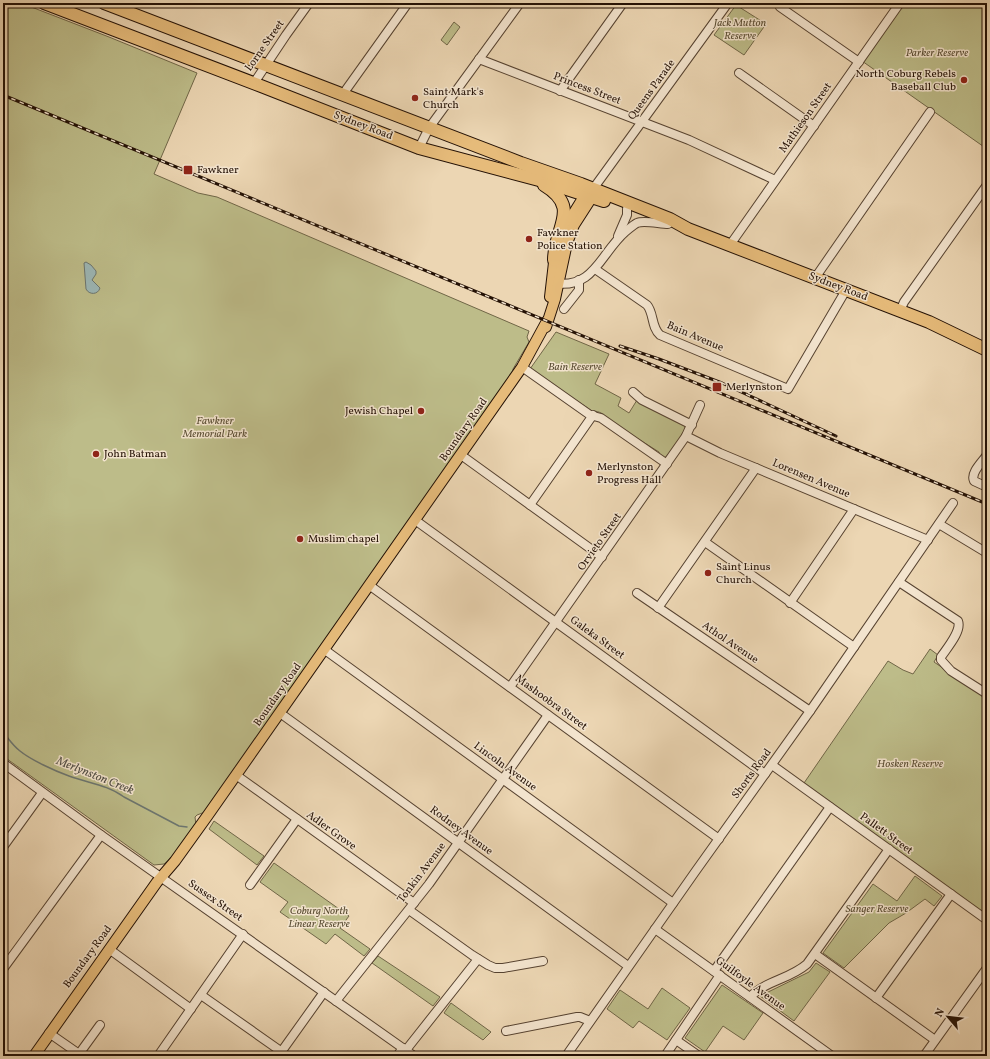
<svg xmlns="http://www.w3.org/2000/svg" width="990" height="1059" viewBox="0 0 990 1059" font-family="Vollkorn,serif">
<style>
.green{fill:#bdbc89;stroke:#706647}
.water{fill:#9cb7b6;stroke:#6c756f}
.lines{fill:none;stroke-linecap:round;stroke-linejoin:round}
.stream{stroke:#6c756f;stroke-width:1.5}
.minor-casing{stroke:#564230;stroke-width:10}
.major-casing{stroke:#241105;stroke-width:12}
.highway-casing{stroke:#241105;stroke-width:14}
.minor{stroke:#f3e4ce;stroke-width:8}
.major{stroke:#e6bb7a;stroke-width:10}
.highway{stroke:#e6bb7a;stroke-width:12}
.rail-casing{stroke:#241105;stroke-width:3}
.rail{stroke:#f3e4ce;stroke-width:1.5;stroke-dasharray:4.5;stroke-linecap:butt}
.poi-dot{fill:#8f2418;stroke:#f3e4ce;stroke-width:1.5}
.labels{text-anchor:middle;dominant-baseline:central;stroke-width:3;stroke-linejoin:round;paint-order:stroke}
.park-label{font-size:11px;font-style:italic;fill:#5a4d33;stroke:#f3e4ce}
.street-label{font-size:11px;fill:#241105;stroke:#f3e4ce}
.poi-label{font-size:11px;fill:#241105;stroke:#f3e4ce;text-anchor:start}
.water-label{font-size:12px;font-style:italic;fill:#4e4b43;stroke:#f3e4ce}
</style>
<rect width="100%" height="100%" fill="#ecd6b3"/>
<filter id="stains"><feTurbulence type="fractalNoise" baseFrequency=".005" numOctaves="4"/><feColorMatrix values="0 0 0 0 .2 0 0 0 0 .09 0 0 0 0 .02 0 0 0 .5 -.17"/></filter>
<radialGradient id="worn" r=".72"><stop offset=".6" stop-color="#630" stop-opacity="0"/><stop offset="1" stop-color="#630" stop-opacity=".3"/></radialGradient>
<g class="green">
<path d="M3 3H21L109 37 197 73 154 174 198 193 217 197 529 331 527 337 529 342 513 369V372L205 812 197 815 195 817 196 825 172 857 164 864 154 865 3 756Z"/>
<path d="M902 3H987V149L862 61Z"/>
<path d="M736 5 766 24 744 55 714 35Z"/>
<path d="M454 22 460 27 447 45 441 40Z"/>
<path d="M556 332 609 354 595 384 621 398 618 406 629 413 637 400 685 424V431L667 456 664 458 660 456 659 452 608 420C604 414 600 411 592 411L530 369Z"/>
<path d="M930 649 938 655 934 662 987 698V915L804 783 888 661 903 670 913 674Z"/>
<path d="M214 821 264 856 257 865 209 829Z"/>
<path d="M274 863 349 916 340 928 370 949 364 956 335 934 326 944 280 912 288 902 260 882Z"/>
<path d="M915 876 942 896 934 906 925 899 906 913 889 923 844 968 823 953 873 884 897 901Z"/>
<path d="M378 956 440 997 433 1006 372 963Z"/>
<path d="M816 963 830 972 794 1021 760 996 809 972Z"/>
<path d="M722 985 763 1013 744 1040 723 1026 705 1052 685 1038Z"/>
<path d="M662 988 690 1008 667 1040 639 1021 633 1028 607 1009 620 990 648 1009Z"/>
<path d="M451 1003 491 1032 483 1040 444 1013Z"/>
</g>
<path class="water" d="M86 262 91 265 96 271V274L92 280 100 288C98 295 89 295 86 289L84 263Z"/>
<g class="lines">
<path class="stream" d="M3 732C8 738 13 746 20 751 31 760 55 771 69 776 88 783 108 785 124 797L179 826 187 827"/>
<g class="minor-casing">
<g id="minor">
<path d="M780 7 859 62"/>
<path d="M479 59 689 140 775 180"/>
<path d="M739 73 814 126"/>
<path d="M254 83 286 35 309 3"/>
<path d="M560 91 623 3"/>
<path d="M343 94 408 3"/>
<path d="M419 148 429 128 520 3"/>
<path d="M593 189 728 3"/>
<path d="M618 236 627 215V209"/>
<path d="M730 245 900 3"/>
<path d="M595 269 647 305C654 313 651 327 660 335L788 389 846 290"/>
<path d="M815 278 930 112"/>
<path d="M553 283C594 290 600 254 625 232 629 229 633 225 637 223 644 220 660 224 668 224"/>
<path d="M564 309 579 290V280"/>
<path d="M900 311 904 302 987 185"/>
<path d="M522 367 590 415 601 418 667 464"/>
<path d="M633 392 642 400 692 425"/>
<path d="M686 436 720 453 928 540"/>
<path d="M461 455 602 557"/>
<path d="M987 455C982 462 970 473 974 481L987 487"/>
<path d="M530 505 593 415"/>
<path d="M415 520 765 774"/>
<path d="M939 524 987 553"/>
<path d="M705 542 854 647"/>
<path d="M899 582 958 621C962 631 947 648 941 657V660L951 671 987 694"/>
<path d="M369 585 719 839"/>
<path d="M637 593 810 711"/>
<path d="M790 603 854 509"/>
<path d="M658 608 756 468"/>
<path d="M325 650 673 903"/>
<path d="M510 687 686 436 700 405"/>
<path d="M280 713 628 966"/>
<path d="M3 763 101 835 414 1056"/>
<path d="M772 765 987 920"/>
<path d="M236 775 414 903"/>
<path d="M3 847 42 793"/>
<path d="M250 885 297 819"/>
<path d="M409 910 472 955 488 965 495 968H503L543 961"/>
<path d="M655 929 832 1056"/>
<path d="M109 949 191 1009"/>
<path d="M815 954 935 1040"/>
<path d="M3 969 101 835"/>
<path d="M714 971 830 807"/>
<path d="M201 995 282 1052"/>
<path d="M750 997C765 981 790 979 807 964L889 849"/>
<path d="M876 998 951 894"/>
<path d="M336 1001 429 884 548 715"/>
<path d="M506 1031 577 1017H580L590 1021"/>
<path d="M49 1033 82 1056"/>
<path d="M676 1040 699 1056"/>
<path d="M406 1050 478 959"/>
<path d="M79 1054 100 1025"/>
<path d="M279 1055 324 992"/>
<path d="M158 1056 243 934"/>
<path d="M397 1056 403 1048"/>
<path d="M566 1056 695 872 810 711 953 503"/>
<path d="M665 1056 720 975"/>
<path d="M924 1056 987 968"/>
</g>
</g>
<g class="major-casing">
<g id="major">
<path d="M564 229 585 195 591 190"/>
<path d="M550 297 555 254"/>
<path d="M546 327 555 299 567 243 574 225 592 197 593 190"/>
<path d="M34 1056 157 882 175 861 208 815 522 367 547 321"/>
</g>
</g>
<g class="highway-casing">
<g id="highway">
<path d="M44 3 261 86 419 148 539 180 604 201"/>
<path d="M104 3 521 163 581 184 670 219 688 229 929 322 987 350"/>
<path d="M544 185C582 208 554 227 554 260"/>
</g>
</g>
<use href="#minor" class="minor"/>
<use href="#major" class="major"/>
<use href="#highway" class="highway"/>
<g class="rail-casing">
<g id="rail">
<path d="M3 95 987 504"/>
<path d="M620 346 659 359 722 383 836 436"/>
</g>
</g>
<use href="#rail" class="rail"/>
</g>
<g class="poi-dot">
<circle cx="964" cy="80" r="4"/>
<circle cx="415" cy="98" r="4"/>
<rect x="183" y="165" width="10" height="10" rx="2"/>
<circle cx="529" cy="239" r="4"/>
<rect x="712" y="382" width="10" height="10" rx="2"/>
<circle cx="421" cy="411" r="4"/>
<circle cx="96" cy="454" r="4"/>
<circle cx="589" cy="473" r="4"/>
<circle cx="300" cy="539" r="4"/>
<circle cx="708" cy="573" r="4"/>
</g>
<g class="labels">
<g class="park-label">
<text x="740" y="23">Jack Mutton<tspan x="740" dy="13">Reserve</tspan></text>
<text x="937" y="53">Parker Reserve</text>
<text x="575" y="367">Bain Reserve</text>
<text x="215" y="421">Fawkner<tspan x="215" dy="13">Memorial Park</tspan></text>
<text x="910" y="764">Hosken Reserve</text>
<text x="877" y="909">Sanger Reserve</text>
<text x="319" y="911">Coburg North<tspan x="319" dy="13">Linear Reserve</tspan></text>
</g>
<g class="street-label">
<text transform="translate(265 46) rotate(-55)">Lorne Street</text>
<text transform="translate(587 89) rotate(21)">Princess Street</text>
<text transform="translate(652 90) rotate(-54)">Queens Parade</text>
<text transform="translate(806 118) rotate(-55)">Mathieson Street</text>
<text transform="translate(363 126) rotate(21)">Sydney Road</text>
<text transform="translate(838 287) rotate(21)">Sydney Road</text>
<text transform="translate(695 337) rotate(23)">Bain Avenue</text>
<text transform="translate(464 430) rotate(-55)">Boundary Road</text>
<text transform="translate(811 479) rotate(23)">Lorensen Avenue</text>
<text transform="translate(600 542) rotate(-55)">Orvieto Street</text>
<text transform="translate(597 638) rotate(36)">Galeka Street</text>
<text transform="translate(730 643) rotate(34)">Athol Avenue</text>
<text transform="translate(278 695) rotate(-55)">Boundary Road</text>
<text transform="translate(551 703) rotate(36)">Mashoobra Street</text>
<text transform="translate(505 767) rotate(36)">Lincoln Avenue</text>
<text transform="translate(752 774) rotate(-54)">Shorts Road</text>
<text transform="translate(331 831) rotate(36)">Adler Grove</text>
<text transform="translate(461 831) rotate(36)">Rodney Avenue</text>
<text transform="translate(886 834) rotate(36)">Pallett Street</text>
<text transform="translate(422 873) rotate(-53)">Tonkin Avenue</text>
<text transform="translate(215 901) rotate(35)">Sussex Street</text>
<text transform="translate(88 957) rotate(-54)">Boundary Road</text>
<text transform="translate(750 984) rotate(36)">Guilfoyle Avenue</text>
</g>
<g class="poi-label">
<text x="956" y="74" text-anchor="end">North Coburg Rebels<tspan x="956" dy="13">Baseball Club</tspan></text>
<text x="423" y="92">Saint Mark's<tspan x="423" dy="13">Church</tspan></text>
<text x="197" y="170">Fawkner</text>
<text x="537" y="233">Fawkner<tspan x="537" dy="13">Police Station</tspan></text>
<text x="726" y="387">Merlynston</text>
<text x="413" y="411" text-anchor="end">Jewish Chapel</text>
<text x="104" y="454">John Batman</text>
<text x="597" y="467">Merlynston<tspan x="597" dy="13">Progress Hall</tspan></text>
<text x="308" y="539">Muslim chapel</text>
<text x="716" y="567">Saint Linus<tspan x="716" dy="13">Church</tspan></text>
</g>
<g class="water-label">
<text transform="translate(95 776) rotate(22)">Merlynston Creek</text>
</g>
</g>
<rect width="990" height="1059" fill="none" stroke="#ecd6b3" stroke-width="16"/>
<rect x="4" y="4" width="982" height="1051" fill="none" stroke="#241105" stroke-width="2"/>
<rect x="8" y="8" width="974" height="1043" fill="none" stroke="#241105"/>
<g transform="translate(948 1017) rotate(298)" stroke="#f3e4ce" stroke-width="3" paint-order="stroke">
<path d="M0-3L7 15L0 10L-7 15Z" fill="#241105"/>
<text y="-6" font-size="11" font-weight="bold" text-anchor="middle" fill="#241105">N</text>
</g>
<rect width="100%" height="100%" filter="url(#stains)"/>
<rect width="100%" height="100%" fill="url(#worn)"/>
</svg>
